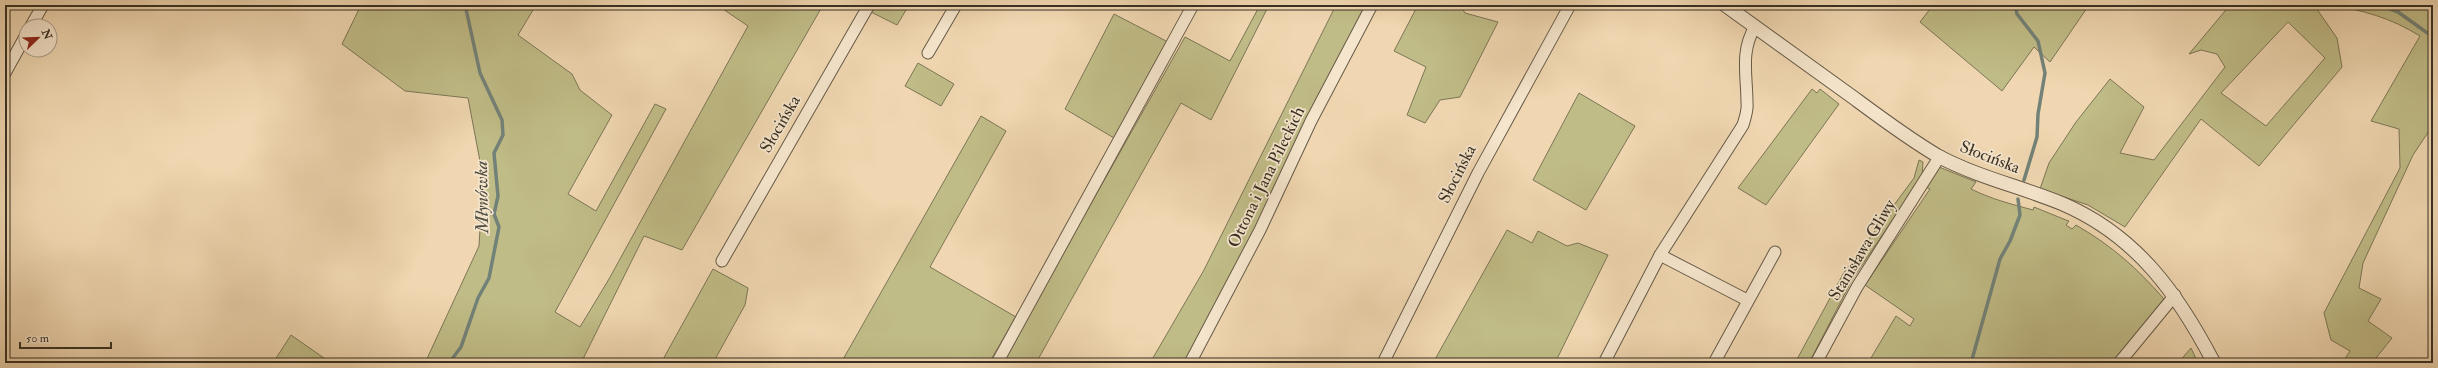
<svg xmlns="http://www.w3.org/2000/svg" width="2438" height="368" viewBox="0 0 2438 368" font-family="'IM FELL Double Pica',serif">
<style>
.green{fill:#c0bc87;stroke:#7c7656;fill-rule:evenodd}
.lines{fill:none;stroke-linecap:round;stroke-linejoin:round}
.stream{stroke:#738278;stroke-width:3.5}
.minor-casing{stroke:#665a47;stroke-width:13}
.tertiary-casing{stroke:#665a47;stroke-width:15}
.minor{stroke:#f5e5cc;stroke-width:11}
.tertiary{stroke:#f5e5cc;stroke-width:13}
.labels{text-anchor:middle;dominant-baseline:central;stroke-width:3.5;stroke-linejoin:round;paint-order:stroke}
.street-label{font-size:17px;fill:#383024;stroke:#f5e5cc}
.water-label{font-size:18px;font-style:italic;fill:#4c4b40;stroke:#f5e5cc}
</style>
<rect width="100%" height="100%" fill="#f0d7b1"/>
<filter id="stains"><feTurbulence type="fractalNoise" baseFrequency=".005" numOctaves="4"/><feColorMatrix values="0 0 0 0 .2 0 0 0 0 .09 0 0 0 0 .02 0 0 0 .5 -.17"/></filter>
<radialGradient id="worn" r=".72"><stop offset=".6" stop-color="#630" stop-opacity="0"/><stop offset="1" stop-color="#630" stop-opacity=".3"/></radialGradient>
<g class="green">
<path d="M361 5H536L518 35 572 74 580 90 612 115 568 194 596 211 655 104 666 109 555 312 580 327 609 279 748 26 717 5H823L682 250 644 236 581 363H425L479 246 483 177 468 98 405 91 342 44Z"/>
<path d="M875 5H909L897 25 871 12Z"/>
<path d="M1260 5H1269L1211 120 1181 103 1036 363H1001L1185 37 1230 61Z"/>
<path d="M1336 5H1366L1320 93 1260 222 1185 363H1150L1204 270Z"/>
<path d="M1418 5H1460L1465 13 1498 22 1460 97 1440 100 1425 123 1407 115 1426 67 1394 51Z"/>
<path d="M1933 5H2089L2050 62 2034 47 2002 91 1920 22Z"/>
<path d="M2230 5H2314L2337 38 2342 67 2259 166 2201 119 2125 227 2088 205 2040 189 2049 163 2076 122 2110 79 2144 107 2120 153 2154 160 2225 67 2217 54 2201 50 2189 54ZM2288 22 2325 58 2266 126 2221 93Z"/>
<path d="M2329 5H2431L2433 7V125L2413 155 2363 263 2359 288 2381 299 2368 321 2392 338 2372 363H2342L2350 351 2331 340 2324 313 2400 168 2399 129 2371 121 2420 36C2391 18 2363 10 2329 5Z"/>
<path d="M1114 14 1168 42 1114 138 1065 109Z"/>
<path d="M918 63 954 84 941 106 905 86Z"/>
<path d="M1812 89 1817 93 1820 89 1839 104 1766 205 1738 188Z"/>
<path d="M1579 93 1635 126 1586 210 1533 180Z"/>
<path d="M981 116 1006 131 930 267 1016 317 989 363H841Z"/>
<path d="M1919 160 1923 162 1922 176 1852 280 1809 363H1795L1843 274 1914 178Z"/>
<path d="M1939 167 1976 182 1971 189C1991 199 2011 204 2033 210L2034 207 2066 220 2069 221 2066 225 2072 229 2076 225C2112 246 2136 267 2164 299L2113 363H1868L1896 316 1910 326 1914 319 1865 285 1930 189 1926 187Z"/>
<path d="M1507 230 1532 243 1538 231 1567 246 1578 243 1608 255 1555 363H1433Z"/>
<path d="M713 269 748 288 745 305 713 363H661Z"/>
<path d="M291 335 331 363H273Z"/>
<path d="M2191 348 2198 363H2178Z"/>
</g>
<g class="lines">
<g class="stream">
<path d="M2015 5 2017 14 2038 41 2045 73 2038 114 2037 137 2024 180"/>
<path d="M2380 5 2398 12 2433 37"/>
<path d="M449 363 461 347 478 298 489 278 499 227 494 214 498 196 494 153 503 135 502 120 480 73 466 9 463 5"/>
<path d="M1971 363 2000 259 2010 241 2020 215 2018 199"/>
</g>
<g class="minor-casing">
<g id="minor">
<path d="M31 26 43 5"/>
<path d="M928 53 956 5"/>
<path d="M5 73 26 35"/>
<path d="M1660 255 1747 300"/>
<path d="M722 261 869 5"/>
<path d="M997 363 1193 5"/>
<path d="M1190 363 1260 230 1311 121 1372 5"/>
<path d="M1383 363 1478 173 1570 5"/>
<path d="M1604 363 1660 255 1743 125C1745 118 1748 110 1747 103 1747 76 1740 51 1755 27"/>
<path d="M1714 363 1775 252"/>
<path d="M1816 363 1857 287 1940 156"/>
<path d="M2119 363 2175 295"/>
</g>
</g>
<g class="tertiary-casing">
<path id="tertiary" d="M1725 5C1768 36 1811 67 1854 98 1881 118 1909 139 1938 156 1977 177 2022 187 2063 204 2137 236 2178 294 2214 363"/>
</g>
<use href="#minor" class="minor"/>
<use href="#tertiary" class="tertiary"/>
</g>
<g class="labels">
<g class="street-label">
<text transform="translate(780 124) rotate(-60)">Słocińska</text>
<text transform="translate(1990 157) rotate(21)">Słocińska</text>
<text transform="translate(1457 174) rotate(-63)">Słocińska</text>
<text transform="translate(1266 177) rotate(-64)">Ottona i Jana Pileckich</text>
<text transform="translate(1862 250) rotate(-59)">Stanisława Gliwy</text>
</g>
<g class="water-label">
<text transform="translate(482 197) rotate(-91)">Młynówka</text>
</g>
</g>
<rect width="2438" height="368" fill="none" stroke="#f0d7b1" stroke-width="20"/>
<rect x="6" y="6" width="2426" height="356" fill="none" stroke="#383024" stroke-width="2"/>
<rect x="10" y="10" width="2418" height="348" fill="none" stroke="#383024"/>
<g transform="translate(38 38) rotate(67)"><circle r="19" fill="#f5e5cc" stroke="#a99d89"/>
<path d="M0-3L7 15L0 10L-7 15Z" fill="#8f2418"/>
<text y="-6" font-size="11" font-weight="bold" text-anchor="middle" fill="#383024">N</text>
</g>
<path d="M20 342v6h91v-6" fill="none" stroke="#383024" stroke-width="2"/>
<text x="26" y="342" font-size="12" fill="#383024" stroke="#f5e5cc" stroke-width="3" paint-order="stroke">50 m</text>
<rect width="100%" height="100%" filter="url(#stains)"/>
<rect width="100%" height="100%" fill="url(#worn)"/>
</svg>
